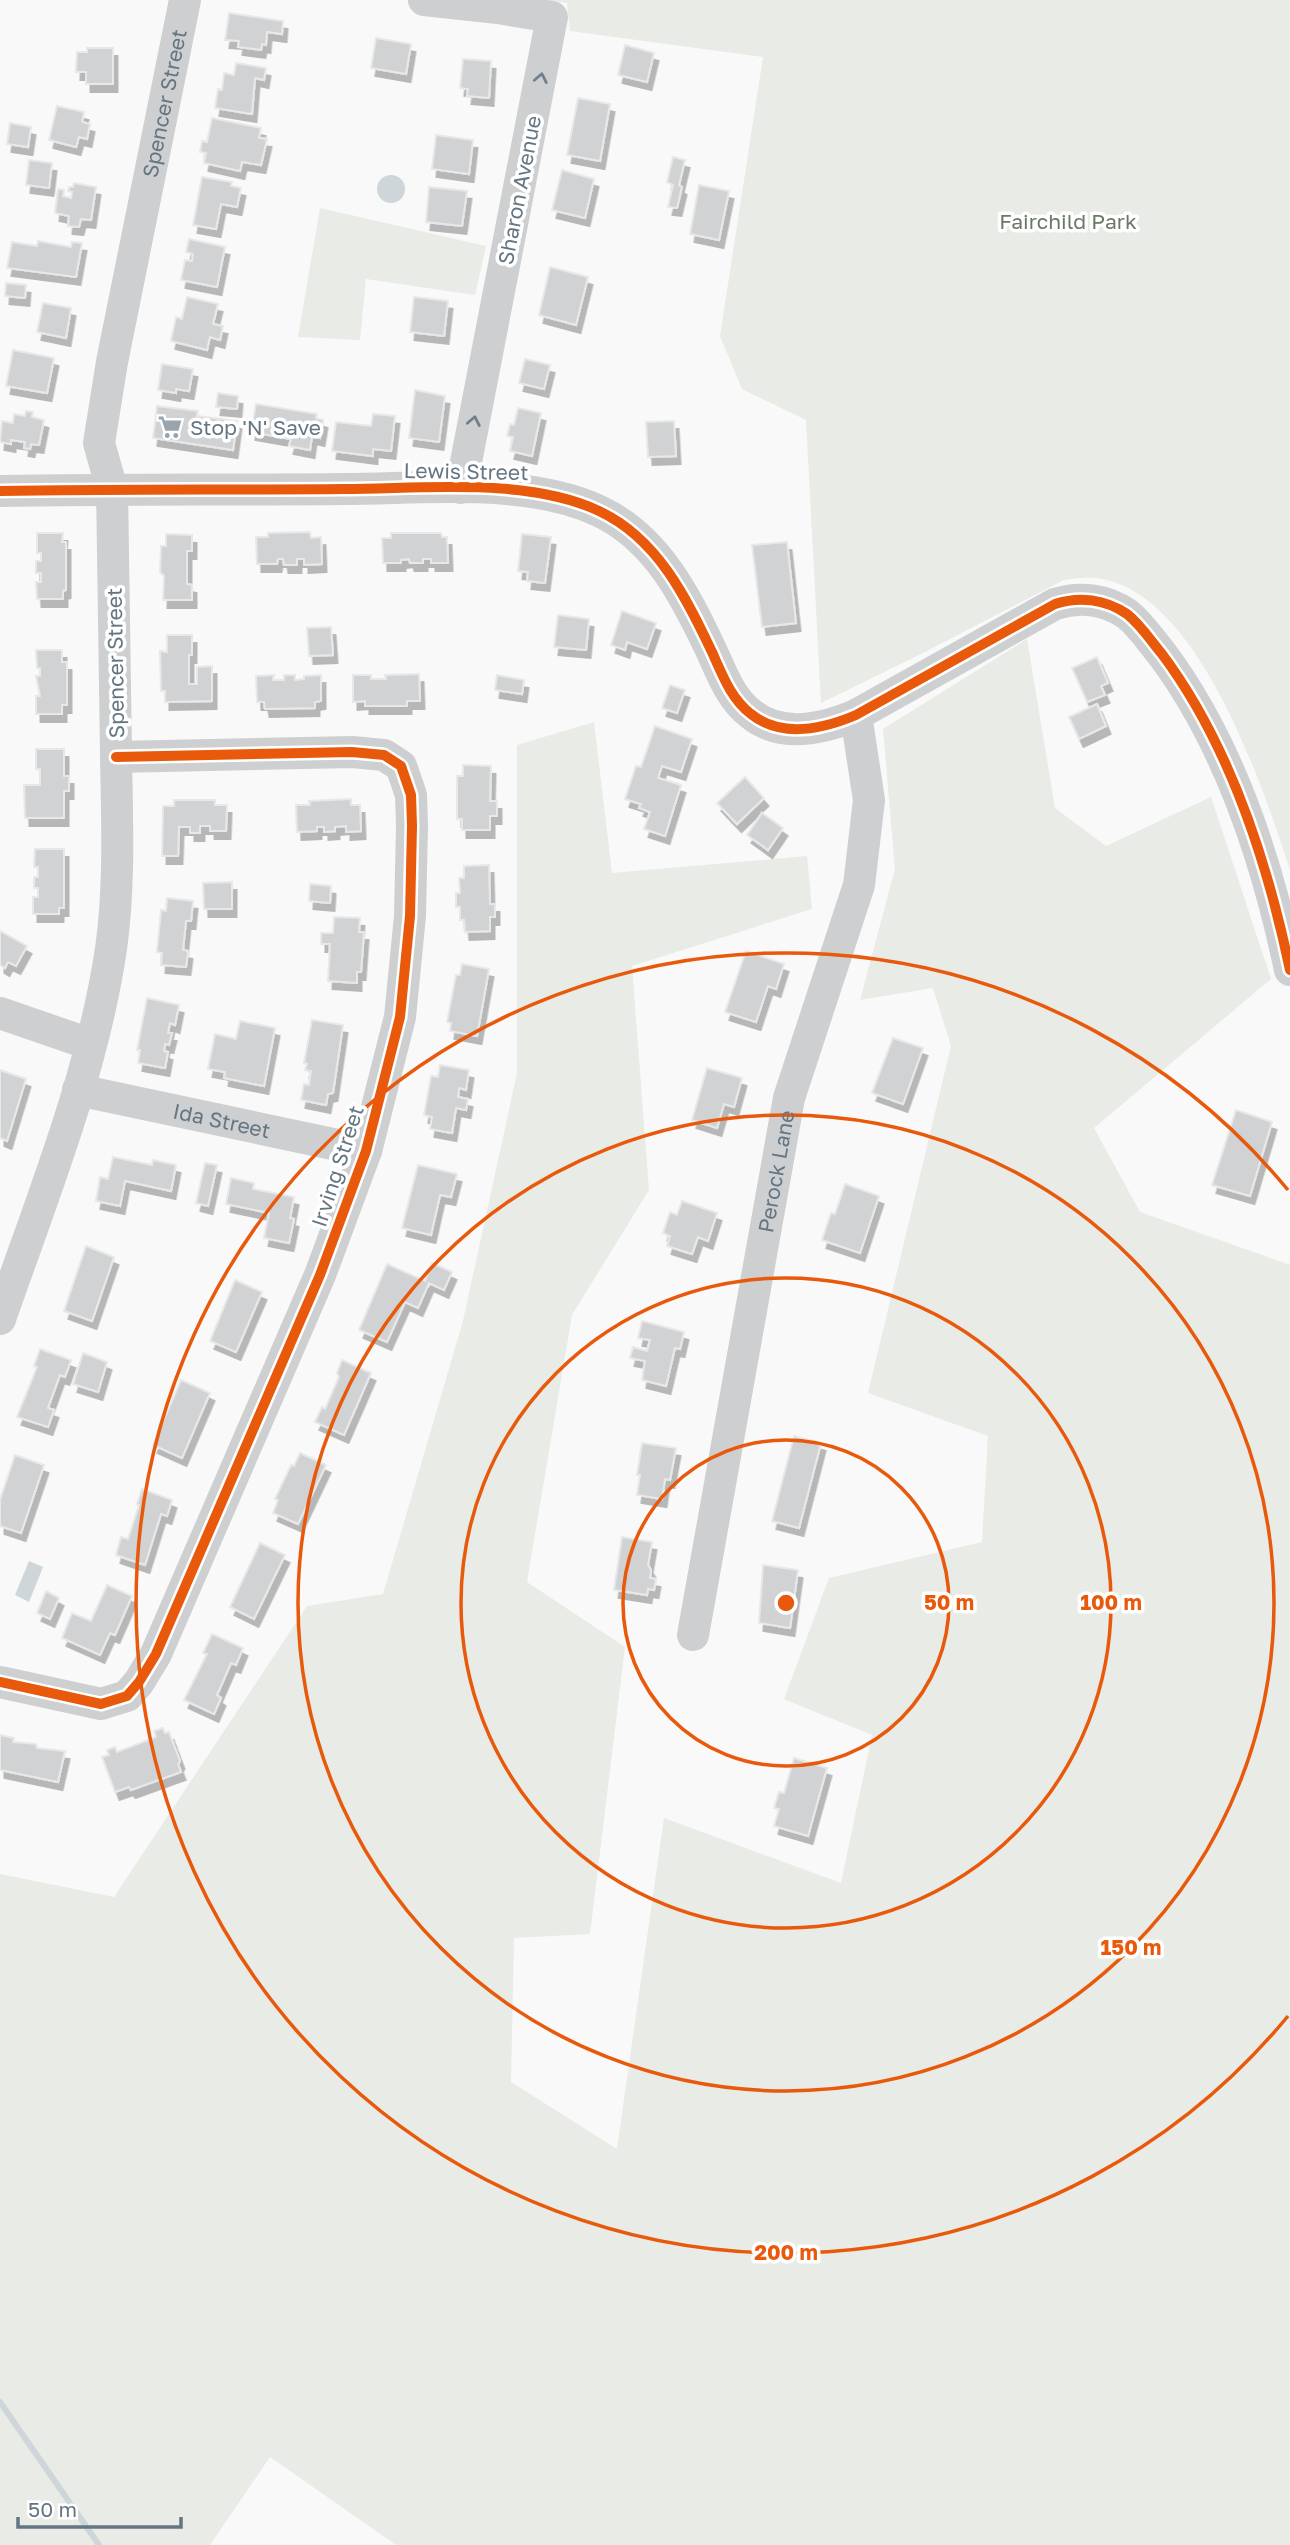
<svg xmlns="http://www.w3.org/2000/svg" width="1290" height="2545" viewBox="0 0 1290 2545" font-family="'Golos Text',sans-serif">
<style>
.green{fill:#e8ebe6}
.water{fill:#ced6d9}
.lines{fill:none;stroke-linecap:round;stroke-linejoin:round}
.stream{stroke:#ced6d9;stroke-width:6}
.building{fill:#d0d2d3;stroke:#e8e8e8;stroke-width:2;filter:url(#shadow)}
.minor{stroke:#cecfd0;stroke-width:32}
.cycleway-casing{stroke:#fff;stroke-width:15}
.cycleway{stroke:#e8590c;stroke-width:10}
.oneway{stroke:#707f8b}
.ring{fill:none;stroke:#e8590c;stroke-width:3.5}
.labels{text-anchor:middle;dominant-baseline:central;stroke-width:7;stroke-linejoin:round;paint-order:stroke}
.street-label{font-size:21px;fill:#657683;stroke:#fff}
.park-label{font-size:21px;fill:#687a64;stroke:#fff}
.poi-label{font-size:21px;fill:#657683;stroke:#fff;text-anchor:start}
.centre{fill:#e8590c;stroke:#fff;stroke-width:3.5}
.ring-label{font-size:21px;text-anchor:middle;font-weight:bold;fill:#e8590c;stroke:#fff;stroke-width:7;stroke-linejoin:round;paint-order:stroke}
</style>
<defs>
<filter id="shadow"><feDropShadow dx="4.5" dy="8" stdDeviation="0" flood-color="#0004"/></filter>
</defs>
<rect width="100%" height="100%" fill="#f9f9f9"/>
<g class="green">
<path d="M540 0H1290V870C1263 787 1202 603 1107 580 1092 576 1078 578 1064 580L923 653 821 703 806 420 742 389 720 336 763 57 570 31 567 3Z"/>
<path d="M320 208 486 246 475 295 366 279 360 340 298 337Z"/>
<path d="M1027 639 1055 808 1106 846 1211 797 1271 979 1094 1128 1140 1212 1288 1264 1290 1263V2545H396L270 2457 210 2545H0V1874L114 1897 307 1606 383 1594 463 1321 517 1073V745L594 722 612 873 807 856 812 909 632 966 649 1190 572 1315 527 1582 625 1647 590 1934 514 1938 511 2082 617 2149 664 1818 841 1883 872 1735 784 1699 829 1578 982 1542 988 1436 868 1393 951 1046 933 988 860 1000 895 869 883 729Z"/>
</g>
<g class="water">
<circle cx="391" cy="189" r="14"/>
<path d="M29 1561 43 1567 29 1602 15 1595Z"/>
</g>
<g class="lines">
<path class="stream" d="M0 2402 99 2545"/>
</g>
<g class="building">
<path d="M229 13 283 21 282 34 267 32 266 45 262 44 261 50 238 47 239 41 225 40Z"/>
<path d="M376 38 411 44 406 74 371 68Z"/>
<path d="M625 45 654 53 647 82 618 75Z"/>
<path d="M87 48H113V84H86V72H76L77 52H87Z"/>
<path d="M463 59 491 61 489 98 467 96 468 89 460 88Z"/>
<path d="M236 63 266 68 264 80 255 78 252 114 215 108 218 89 222 90 224 73 234 75Z"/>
<path d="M578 98 610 104 600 161 567 155Z"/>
<path d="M57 106 84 112 82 122 90 124 87 139 79 137 76 147 49 140Z"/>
<path d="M212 118 261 128 259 138 267 139 261 165 242 162 240 171 204 163 206 153 200 152 202 141 207 142Z"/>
<path d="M10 123 31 127 28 147 7 144Z"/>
<path d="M436 135 473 140 469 174 432 169Z"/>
<path d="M673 157 685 160 679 185 682 187 677 208 668 207 673 185 667 182Z"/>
<path d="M29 160 52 163 49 188 26 185Z"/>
<path d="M562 170 594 179 585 218 552 210Z"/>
<path d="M202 177 232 182 231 186 241 188 237 207 221 204 216 229 193 225Z"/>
<path d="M74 183 96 187 91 220 81 219 79 227 68 226 69 216 55 213 58 189 64 190 63 196 71 198 72 192 68 191 69 187H73Z"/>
<path d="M699 185 729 191 719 240 690 234Z"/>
<path d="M429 187 467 191 462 226 426 222Z"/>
<path d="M189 239 225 247 217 287 181 280 185 260 192 261 193 254 186 252Z"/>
<path d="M38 241 71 247 72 242 82 243 76 277 7 268 12 242 37 246Z"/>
<path d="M550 267 588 277 576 325 539 315Z"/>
<path d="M6 283 26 285 25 298 5 296Z"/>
<path d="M187 297 218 304 213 324 223 326 220 340 210 337 207 350 171 341 176 317 182 319Z"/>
<path d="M414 297 448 301 444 336 410 332Z"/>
<path d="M43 303 71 308 66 338 37 332Z"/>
<path d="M13 350 54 358 47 393 6 386Z"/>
<path d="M525 359 550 365 544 389 519 383Z"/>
<path d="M162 364 193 369 189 391 176 389V393L158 390Z"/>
<path d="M415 390 445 396 439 442 409 438Z"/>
<path d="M218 393 238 396 237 409 216 407Z"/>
<path d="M256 404 317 414 316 418 323 420 320 438 312 436 310 450 289 446 291 439 251 432Z"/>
<path d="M157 406 198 411 197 416 237 421 233 450 153 438Z"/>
<path d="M518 408 541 413 532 456 510 451 513 437 507 436 510 424 514 425Z"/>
<path d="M26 411 33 412 32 417 44 420 39 445 31 444 30 449 24 448 25 442 11 440V444L0 442 2 421 13 423 14 414 25 416Z"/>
<path d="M373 414 395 416 391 451 373 449V456L332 451 336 422 371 426Z"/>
<path d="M674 421 676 456 648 457 646 422Z"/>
<path d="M310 532 311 538 321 537 322 564 304 565V559H297V565H284L283 559H278L277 564H257L256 537H268V533Z"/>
<path d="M37 533H63L62 542H66V590L63 591V599H37L36 582H41V573H36V561H41V553H37Z"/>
<path d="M391 533H441L442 537H447L448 563H431V559H423V563H410L409 559 401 560V563H383L382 538H391Z"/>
<path d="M166 534 192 535V551H187V584L192 585V600H163L164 576 160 572 161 546H166Z"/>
<path d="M522 534 551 537 545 583 527 581 528 572 518 571Z"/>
<path d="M787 542 796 623 762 627 752 545Z"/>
<path d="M622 611 656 623 647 649 627 642 625 650 611 645Z"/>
<path d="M558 615 589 619 586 650 554 647Z"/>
<path d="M331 627 333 655 309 656 307 628Z"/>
<path d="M167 635H192V655H189V684H197V667L212 666V701L165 702V691H161L160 651 167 652Z"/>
<path d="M36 650H62V662H67V705H62V714H36V696H40L36 676H40V668H37Z"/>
<path d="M1097 657 1108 683 1101 686 1105 695 1087 702 1072 668Z"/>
<path d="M419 674 420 701H407V706H365V701L353 702V675H371V679H386L385 675Z"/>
<path d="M274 675 273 680H284V675H295V680L304 679V676L321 675V701L315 702V708L265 709 264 702H257L256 676Z"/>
<path d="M497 675 524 680 522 694 495 690Z"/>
<path d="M670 685 685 690 677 713 662 708Z"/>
<path d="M1097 704 1106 726 1079 739 1069 717Z"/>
<path d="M655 726 692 739 681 772 662 766 658 778 681 785 665 836 644 829 650 812 639 808 641 804 625 799 636 766 641 767Z"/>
<path d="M36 749H64V776H69V791H64V818H25L24 785H40V769H36Z"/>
<path d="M463 765 491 766 490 801H497V816H490V830H462V819H457V776H463Z"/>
<path d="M745 777 764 798 737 824 717 803Z"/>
<path d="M351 799V805H360L361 831 346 832V826L335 827V831L324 832V827H317V831L297 832 296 805H310L309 801Z"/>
<path d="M174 800H215V805H227L226 831H210V826H200V833H190V827H179L178 856H162L163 806H174Z"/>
<path d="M762 813 783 828 768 850 747 835Z"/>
<path d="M35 849H64V908H59V914H33V897H38V888H34V877H38V867H34Z"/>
<path d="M489 865 490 904H495V917H490V931L465 932 464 920H460V907H456V893H460L459 878H464V866Z"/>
<path d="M232 882V909H204L203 883Z"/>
<path d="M310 884 331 886 330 903 309 901Z"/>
<path d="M167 898 193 901 191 921H186L183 950 188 951 186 967 161 965 162 953 157 952 161 910 166 911Z"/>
<path d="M334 917 360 918 359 932H364L361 972H357V983L328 981 330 944H321V933H333Z"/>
<path d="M0 931 27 946 16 966 8 962 5 968 0 965Z"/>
<path d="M746 951 784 964 776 989 768 986 756 1022 725 1012Z"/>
<path d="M462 964 489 969 477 1036 450 1031 451 1023 447 1022 456 975H460Z"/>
<path d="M147 998 179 1005 175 1025 170 1023 168 1033H172L169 1045 165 1044 164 1051 168 1052 165 1068 138 1063 140 1050H137Z"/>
<path d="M312 1020 343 1025 333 1093 328 1094 326 1105 301 1100 304 1084 309 1085 311 1071 305 1070 307 1064 304 1063Z"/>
<path d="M240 1021 275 1028 264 1086 224 1078 225 1072 208 1069 215 1034 236 1039Z"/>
<path d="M893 1038 923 1048 903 1104 872 1093Z"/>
<path d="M440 1065 469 1070 466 1090 459 1088 458 1097 468 1099 466 1110 456 1108 452 1133 430 1129 432 1117 424 1115 431 1076 438 1077Z"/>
<path d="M707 1068 742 1078 734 1107 724 1104 717 1128 692 1120Z"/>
<path d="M0 1070 26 1079 7 1141 0 1138Z"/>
<path d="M1236 1110 1272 1122 1250 1196 1212 1185Z"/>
<path d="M113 1157 152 1165 153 1160 176 1165 171 1191 125 1181 120 1206 96 1201 100 1177 108 1179Z"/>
<path d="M205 1163 217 1165 208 1206 196 1203Z"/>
<path d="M418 1165 457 1174 451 1197 440 1195 431 1235 402 1228Z"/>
<path d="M231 1178 254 1183 253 1189 294 1197 290 1218 294 1219 289 1243 264 1238 269 1213 226 1204Z"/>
<path d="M845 1184 879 1196 860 1253 822 1240 831 1213 835 1214Z"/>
<path d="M682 1201 717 1213 708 1241 698 1237 692 1254 667 1246 670 1236 663 1233 670 1212 677 1215Z"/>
<path d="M86 1246 114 1257 92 1321 64 1311Z"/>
<path d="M432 1263 452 1272 444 1290 429 1283 418 1308 405 1302 387 1342 359 1330 387 1264 425 1281Z"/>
<path d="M235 1280 262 1292 236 1352 210 1341Z"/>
<path d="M642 1321 684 1332 680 1349 675 1348 666 1386 642 1380 645 1361 630 1358 633 1347 647 1351 650 1340 638 1338Z"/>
<path d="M40 1349 71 1360 65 1377 60 1375 48 1408 54 1410 48 1427 17 1417 37 1367 34 1366Z"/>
<path d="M83 1353 107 1362 98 1392 73 1384Z"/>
<path d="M342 1360 371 1373 344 1435 315 1422 322 1407 325 1409 339 1377 337 1373Z"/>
<path d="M181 1380 210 1393 182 1458 153 1445Z"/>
<path d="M794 1436 821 1443 799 1528 772 1521Z"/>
<path d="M642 1443 676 1448 670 1480 665 1479 662 1499 637 1495 640 1475H637Z"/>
<path d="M300 1453 326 1465 298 1524 273 1513 278 1500 275 1499 291 1465 294 1466Z"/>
<path d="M15 1455 44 1465 21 1533 0 1526V1500Z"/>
<path d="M142 1489 172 1500 167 1516 161 1514 145 1565 116 1555 121 1537 128 1539 139 1505 137 1504Z"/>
<path d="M622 1537 652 1542 648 1565 651 1570 650 1578 656 1579 654 1590 648 1589 647 1595 614 1590Z"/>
<path d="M260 1543 285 1555 254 1619 230 1607Z"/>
<path d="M763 1565 798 1570 790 1628 759 1623Z"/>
<path d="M107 1585 132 1596 115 1635 110 1633 100 1655 62 1638 72 1613 91 1621Z"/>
<path d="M46 1591 59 1598 50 1619 37 1613Z"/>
<path d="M212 1634 243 1648 236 1665 231 1663 217 1695 221 1698 214 1714 184 1700 207 1654 203 1653Z"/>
<path d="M163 1728 165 1733 169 1732 180 1761 178 1764 181 1772 131 1790 129 1787 115 1792 102 1757 109 1755 107 1750 115 1747 117 1752 156 1737 154 1731Z"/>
<path d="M0 1735 14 1738 13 1742 36 1744 37 1748 65 1751 58 1782 0 1770Z"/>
<path d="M794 1758 827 1768 808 1836 774 1826 779 1809 774 1808 779 1792 784 1793Z"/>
</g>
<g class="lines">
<g class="minor">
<path d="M424 0 498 8 552 17 461 488"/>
<path d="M0 491C115 489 229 490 344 489 423 489 527 477 599 511 657 538 686 597 712 652 722 674 731 699 751 714 782 739 823 729 856 715L1055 604C1079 596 1105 599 1127 614 1141 625 1151 641 1162 654 1230 745 1267 860 1290 970"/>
<path d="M0 1013 90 1044"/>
<path id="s1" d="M78 1090 366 1151"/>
<path id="s2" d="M0 1319C42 1198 92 1076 111 949 120 885 117 819 116 754 115 665 114 577 112 489L99 443 112 362 185 0"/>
<path id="s3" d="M693 1635 789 1098 859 885 869 800 856 715"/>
<path d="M0 1682 101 1704 127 1696 139 1682 156 1654 320 1275 366 1151 400 1017 410 916 412 826 411 795 401 766 384 755 352 752 116 757"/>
</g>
<g class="cycleway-casing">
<g id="cycleway">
<path d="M0 491C115 489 229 490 344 489 423 489 527 477 599 511 657 538 686 597 712 652 722 674 731 699 751 714 782 739 823 729 856 715L1055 604C1079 596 1105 599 1127 614 1141 625 1151 641 1162 654 1230 745 1267 860 1290 970"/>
<path d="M0 1682 101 1704 127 1696 139 1682 156 1654 320 1275 366 1151 400 1017 410 916 412 826 411 795 401 766 384 755 352 752 116 757"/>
</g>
</g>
<use href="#cycleway" class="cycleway"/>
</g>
<defs><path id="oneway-chevron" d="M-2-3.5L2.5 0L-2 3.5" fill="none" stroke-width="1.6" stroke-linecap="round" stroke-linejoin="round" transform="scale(1.75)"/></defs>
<g class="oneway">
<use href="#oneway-chevron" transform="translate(541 78) rotate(-79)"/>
<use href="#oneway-chevron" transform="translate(474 421) rotate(-79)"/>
</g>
<g class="ring">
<circle cx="786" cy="1603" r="163"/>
<circle cx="786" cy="1603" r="325"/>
<circle cx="786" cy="1603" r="488"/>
<path d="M1288 2016A650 650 0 1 1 1288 1190"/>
</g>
<defs>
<g id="supermarket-bare" transform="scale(1.89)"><path d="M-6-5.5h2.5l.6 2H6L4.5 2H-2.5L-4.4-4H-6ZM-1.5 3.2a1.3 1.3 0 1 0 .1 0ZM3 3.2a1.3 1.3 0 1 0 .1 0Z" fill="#99a4ac" stroke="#fff" stroke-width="2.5" paint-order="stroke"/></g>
</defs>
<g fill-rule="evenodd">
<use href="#supermarket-bare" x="170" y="427"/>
</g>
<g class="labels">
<g class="street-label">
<text stroke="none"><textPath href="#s2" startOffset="1241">Spencer Street</textPath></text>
<text transform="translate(519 190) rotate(-79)">Sharon Avenue</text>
<text transform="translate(466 471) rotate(1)">Lewis Street</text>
<text transform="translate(115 663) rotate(-91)">Spencer Street</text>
<text stroke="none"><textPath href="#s1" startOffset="147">Ida Street</textPath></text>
<text transform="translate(337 1166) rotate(-72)">Irving Street</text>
<text stroke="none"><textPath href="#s3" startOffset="471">Perock Lane</textPath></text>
</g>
<g class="park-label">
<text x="1068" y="221">Fairchild Park</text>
</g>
<g class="poi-label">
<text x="190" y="427">Stop 'N' Save</text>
</g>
</g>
<circle cx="786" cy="1603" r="10" class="centre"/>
<g class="ring-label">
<text x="949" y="1610">50 m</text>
<text x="1111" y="1610">100 m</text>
<text x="1131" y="1955">150 m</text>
<text x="786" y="2260">200 m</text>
</g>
<path d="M18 2517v10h163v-10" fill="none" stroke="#657683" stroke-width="3.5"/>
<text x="28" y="2517" font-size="21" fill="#657683" stroke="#ffffff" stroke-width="5" paint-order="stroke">50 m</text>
</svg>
